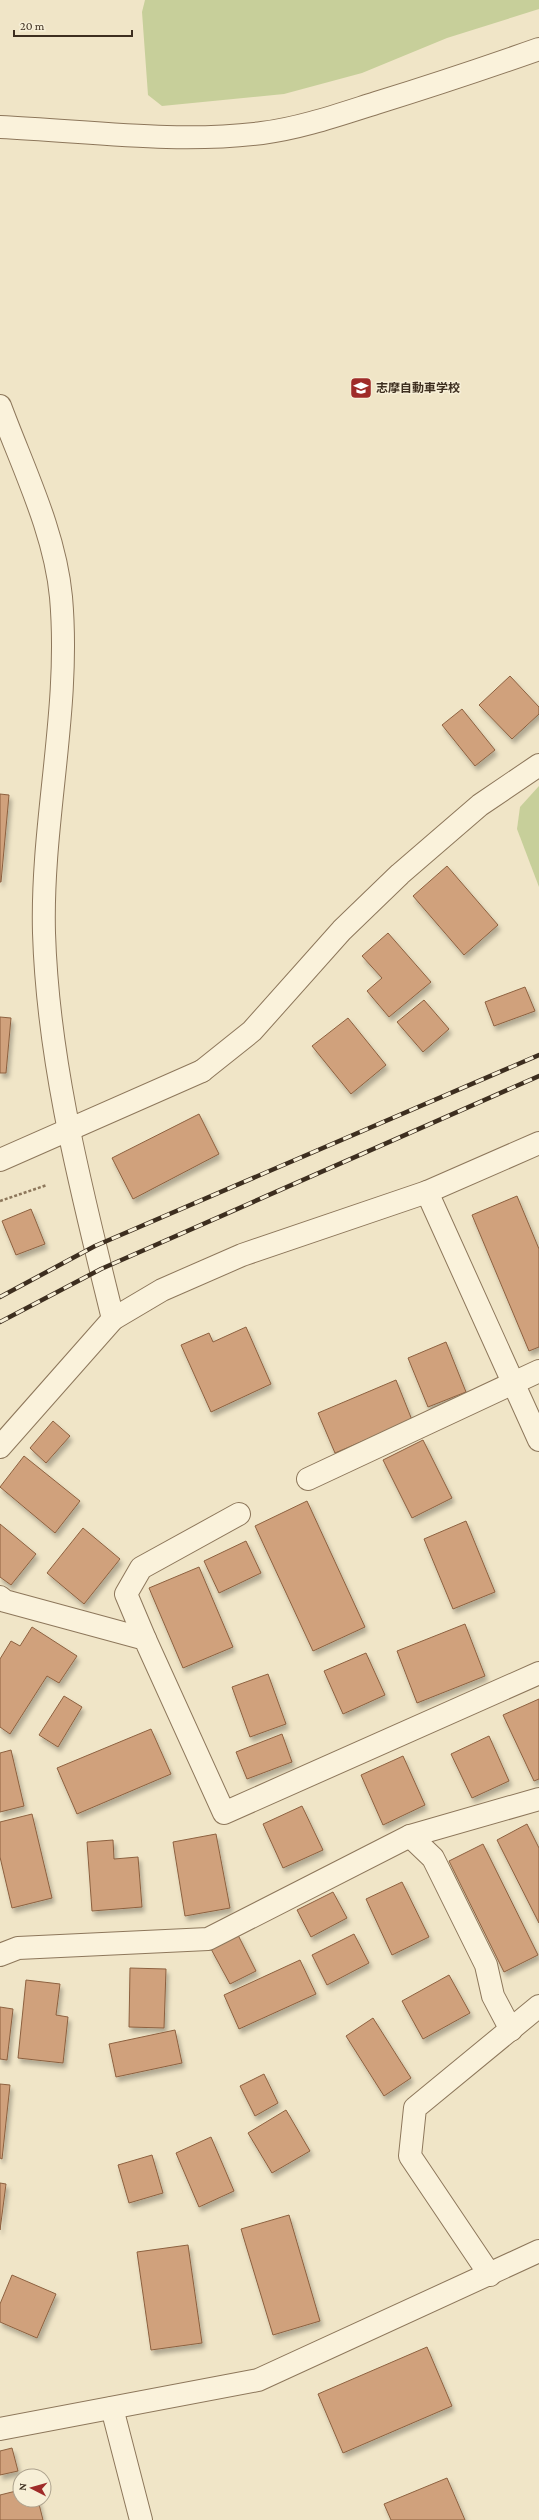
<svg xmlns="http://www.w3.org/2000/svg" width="539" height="2520" viewBox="0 0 539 2520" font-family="'Crimson Pro','Noto Sans JP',serif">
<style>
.green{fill:#c7cf9a}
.building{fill:#d0a17b;stroke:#8d6140;filter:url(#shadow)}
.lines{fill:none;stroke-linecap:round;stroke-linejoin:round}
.minor-casing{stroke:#8d775b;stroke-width:24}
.tertiary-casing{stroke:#8d775b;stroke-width:24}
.path{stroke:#8d775b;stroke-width:2.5;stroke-dasharray:3 2;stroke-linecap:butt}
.minor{stroke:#faf2db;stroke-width:22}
.tertiary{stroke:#faf2db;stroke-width:22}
.rail-casing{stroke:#3d2e1f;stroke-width:4.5}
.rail{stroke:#f7efd7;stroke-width:3;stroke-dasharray:9;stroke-linecap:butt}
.labels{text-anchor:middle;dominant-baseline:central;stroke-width:3;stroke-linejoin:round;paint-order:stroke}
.poi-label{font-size:12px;font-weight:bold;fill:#3d2e1f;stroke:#f7efd7;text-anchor:start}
</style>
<defs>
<filter id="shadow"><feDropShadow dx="2.5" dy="4.5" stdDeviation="2" flood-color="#0004"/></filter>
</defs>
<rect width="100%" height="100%" fill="#f0e5c7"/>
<g class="green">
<path d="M145 0H539V9L447 38 362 73 284 94 162 106 148 95 142 12Z"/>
<path d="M539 786V887L517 829 520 807Z"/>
</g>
<g class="building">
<path d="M510 676 539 707V714L512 739 479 705Z"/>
<path d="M462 709 495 750 475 766 442 725Z"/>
<path d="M0 794 9 795 1 882H0Z"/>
<path d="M447 866 498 925 464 955 413 896Z"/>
<path d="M388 933 431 982 389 1017 367 991 382 978 362 956Z"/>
<path d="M525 987 535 1011 494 1026 485 1002Z"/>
<path d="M424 1000 449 1029 423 1052 397 1022Z"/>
<path d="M0 1017 11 1018 6 1073H0Z"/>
<path d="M348 1018 386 1065 351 1094 312 1046Z"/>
<path d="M199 1114 219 1154 133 1199 112 1158Z"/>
<path d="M517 1196 539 1249V1347L529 1351 472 1215Z"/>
<path d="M31 1209 45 1244 16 1255 2 1221Z"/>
<path d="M246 1327 271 1384 211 1412 181 1345 209 1333 213 1342Z"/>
<path d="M446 1342 466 1392 428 1407 408 1358Z"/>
<path d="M396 1380 412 1420 335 1453 318 1413Z"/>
<path d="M53 1421 70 1436 46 1463 30 1448Z"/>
<path d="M423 1440 452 1498 412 1518 383 1460Z"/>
<path d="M24 1456 80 1501 55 1533 0 1487Z"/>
<path d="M307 1501 365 1627 313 1651 255 1526Z"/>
<path d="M466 1521 495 1592 453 1609 424 1539Z"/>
<path d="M0 1524 36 1554 11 1585 0 1577Z"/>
<path d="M83 1528 120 1559 84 1604 47 1573Z"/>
<path d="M246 1541 261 1573 219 1593 204 1561Z"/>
<path d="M199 1567 233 1647 183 1668 149 1588Z"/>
<path d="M465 1624 485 1676 417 1703 397 1651Z"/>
<path d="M32 1627 77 1656 59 1683 47 1676 10 1734 0 1727V1659L11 1641 20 1646Z"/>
<path d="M366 1653 385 1695 343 1714 324 1671Z"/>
<path d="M268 1674 286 1724 250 1737 232 1687Z"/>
<path d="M64 1696 82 1707 58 1747 39 1735Z"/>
<path d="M539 1699V1779L534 1781 503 1715Z"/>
<path d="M151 1729 171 1774 77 1814 57 1768Z"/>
<path d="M282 1734 292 1762 247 1779 236 1752Z"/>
<path d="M489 1736 509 1781 472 1798 451 1754Z"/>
<path d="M11 1750 24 1806 0 1812V1753Z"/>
<path d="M403 1756 425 1805 383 1825 361 1775Z"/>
<path d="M302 1806 323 1850 283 1868 263 1824Z"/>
<path d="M32 1814 52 1898 12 1908 0 1857V1822Z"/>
<path d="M527 1824 539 1848V1923L497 1840Z"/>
<path d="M216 1834 230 1908 185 1916 173 1842Z"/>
<path d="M113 1840 114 1859 138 1857 142 1907 92 1911 87 1842Z"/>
<path d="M483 1844 538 1955 504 1972 449 1861Z"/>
<path d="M402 1882 429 1937 392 1955 366 1899Z"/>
<path d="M333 1892 347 1918 311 1937 297 1910Z"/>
<path d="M354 1934 369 1963 327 1985 312 1955Z"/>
<path d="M238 1935 256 1971 230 1984 211 1949Z"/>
<path d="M300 1960 316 1994 239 2029 224 1995Z"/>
<path d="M130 1968 166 1969 164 2028 129 2027Z"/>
<path d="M449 1975 470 2013 423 2039 402 2001Z"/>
<path d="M26 1980 60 1984 56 2015 68 2017 63 2063 18 2058Z"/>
<path d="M0 2007 13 2009 7 2060 0 2059Z"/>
<path d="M373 2018 411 2078 384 2096 346 2036Z"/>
<path d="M175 2030 182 2063 116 2077 109 2044Z"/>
<path d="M264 2074 278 2103 255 2116 240 2086Z"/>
<path d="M0 2084 10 2085 2 2159 0 2158Z"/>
<path d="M286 2110 310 2151 272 2173 248 2133Z"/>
<path d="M211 2137 234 2191 199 2207 176 2153Z"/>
<path d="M152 2155 163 2193 129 2203 118 2165Z"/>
<path d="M0 2183 6 2184 0 2230Z"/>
<path d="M289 2215 320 2321 273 2335 241 2229Z"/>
<path d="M188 2245 202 2343 151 2350 137 2252Z"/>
<path d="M12 2275 56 2294 37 2338 0 2322V2304Z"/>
<path d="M427 2347 452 2406 343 2453 318 2394Z"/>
<path d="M12 2448 18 2471 0 2475V2451Z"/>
<path d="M447 2478 465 2520H391L384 2504Z"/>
<path d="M20 2490V2500H38L43 2520H0V2495Z"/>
</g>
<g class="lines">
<g class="minor-casing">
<g id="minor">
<path d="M0 406C23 468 55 532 61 597 71 710 41 821 44 933 48 1064 82 1192 113 1319"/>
<path d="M202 1071 252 1031 342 930 400 874 480 805 539 765"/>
<path d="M427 1192 539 1440"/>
<path d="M0 1447 113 1319 162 1290 242 1255 427 1192 539 1143"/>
<path d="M308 1479 539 1371"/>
<path d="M0 1597 5 1601 145 1639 224 1813 539 1673"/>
<path d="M145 1639 126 1594 141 1568 239 1514"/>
<path d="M410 1836 433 1858 486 1965 493 1996 511 2030"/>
<path d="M0 1955 18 1948 208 1939 410 1836 539 1799"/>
<path d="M490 2275 410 2156 415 2108 539 2006"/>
<path d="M112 2408 141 2520"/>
<path d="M0 2429 258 2380 539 2251"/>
</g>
</g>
<g class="tertiary-casing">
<g id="tertiary">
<path d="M0 127C87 131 175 144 262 133 301 128 338 115 376 103 431 86 485 68 539 49"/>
<path d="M0 1160 202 1071"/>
</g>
</g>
<path class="path" d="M0 1201 47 1185"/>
<use href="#minor" class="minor"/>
<use href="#tertiary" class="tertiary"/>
<g class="rail-casing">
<g id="rail">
<path d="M0 1297 95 1246 539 1055"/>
<path d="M0 1322 101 1269 539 1076"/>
</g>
</g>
<use href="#rail" class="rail"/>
</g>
<defs>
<g id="university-square" transform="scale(1.15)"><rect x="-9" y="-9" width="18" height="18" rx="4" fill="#9f2b29" stroke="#f7efd7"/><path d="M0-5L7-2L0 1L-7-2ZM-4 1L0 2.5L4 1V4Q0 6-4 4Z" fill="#fff"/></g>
</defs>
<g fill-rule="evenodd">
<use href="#university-square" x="361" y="388"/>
</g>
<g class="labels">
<g class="poi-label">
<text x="376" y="388">志摩自動車学校</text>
</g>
</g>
<g transform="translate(32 2488) rotate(276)"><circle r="19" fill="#f7efd7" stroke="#ada28d"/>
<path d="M0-3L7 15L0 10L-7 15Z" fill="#9f2b29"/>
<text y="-6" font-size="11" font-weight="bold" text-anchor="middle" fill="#3d2e1f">N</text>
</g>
<path d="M14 30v6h118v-6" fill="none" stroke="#3d2e1f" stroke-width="2"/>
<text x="20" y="30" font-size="12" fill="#3d2e1f" stroke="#f7efd7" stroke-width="3" paint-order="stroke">20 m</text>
</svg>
